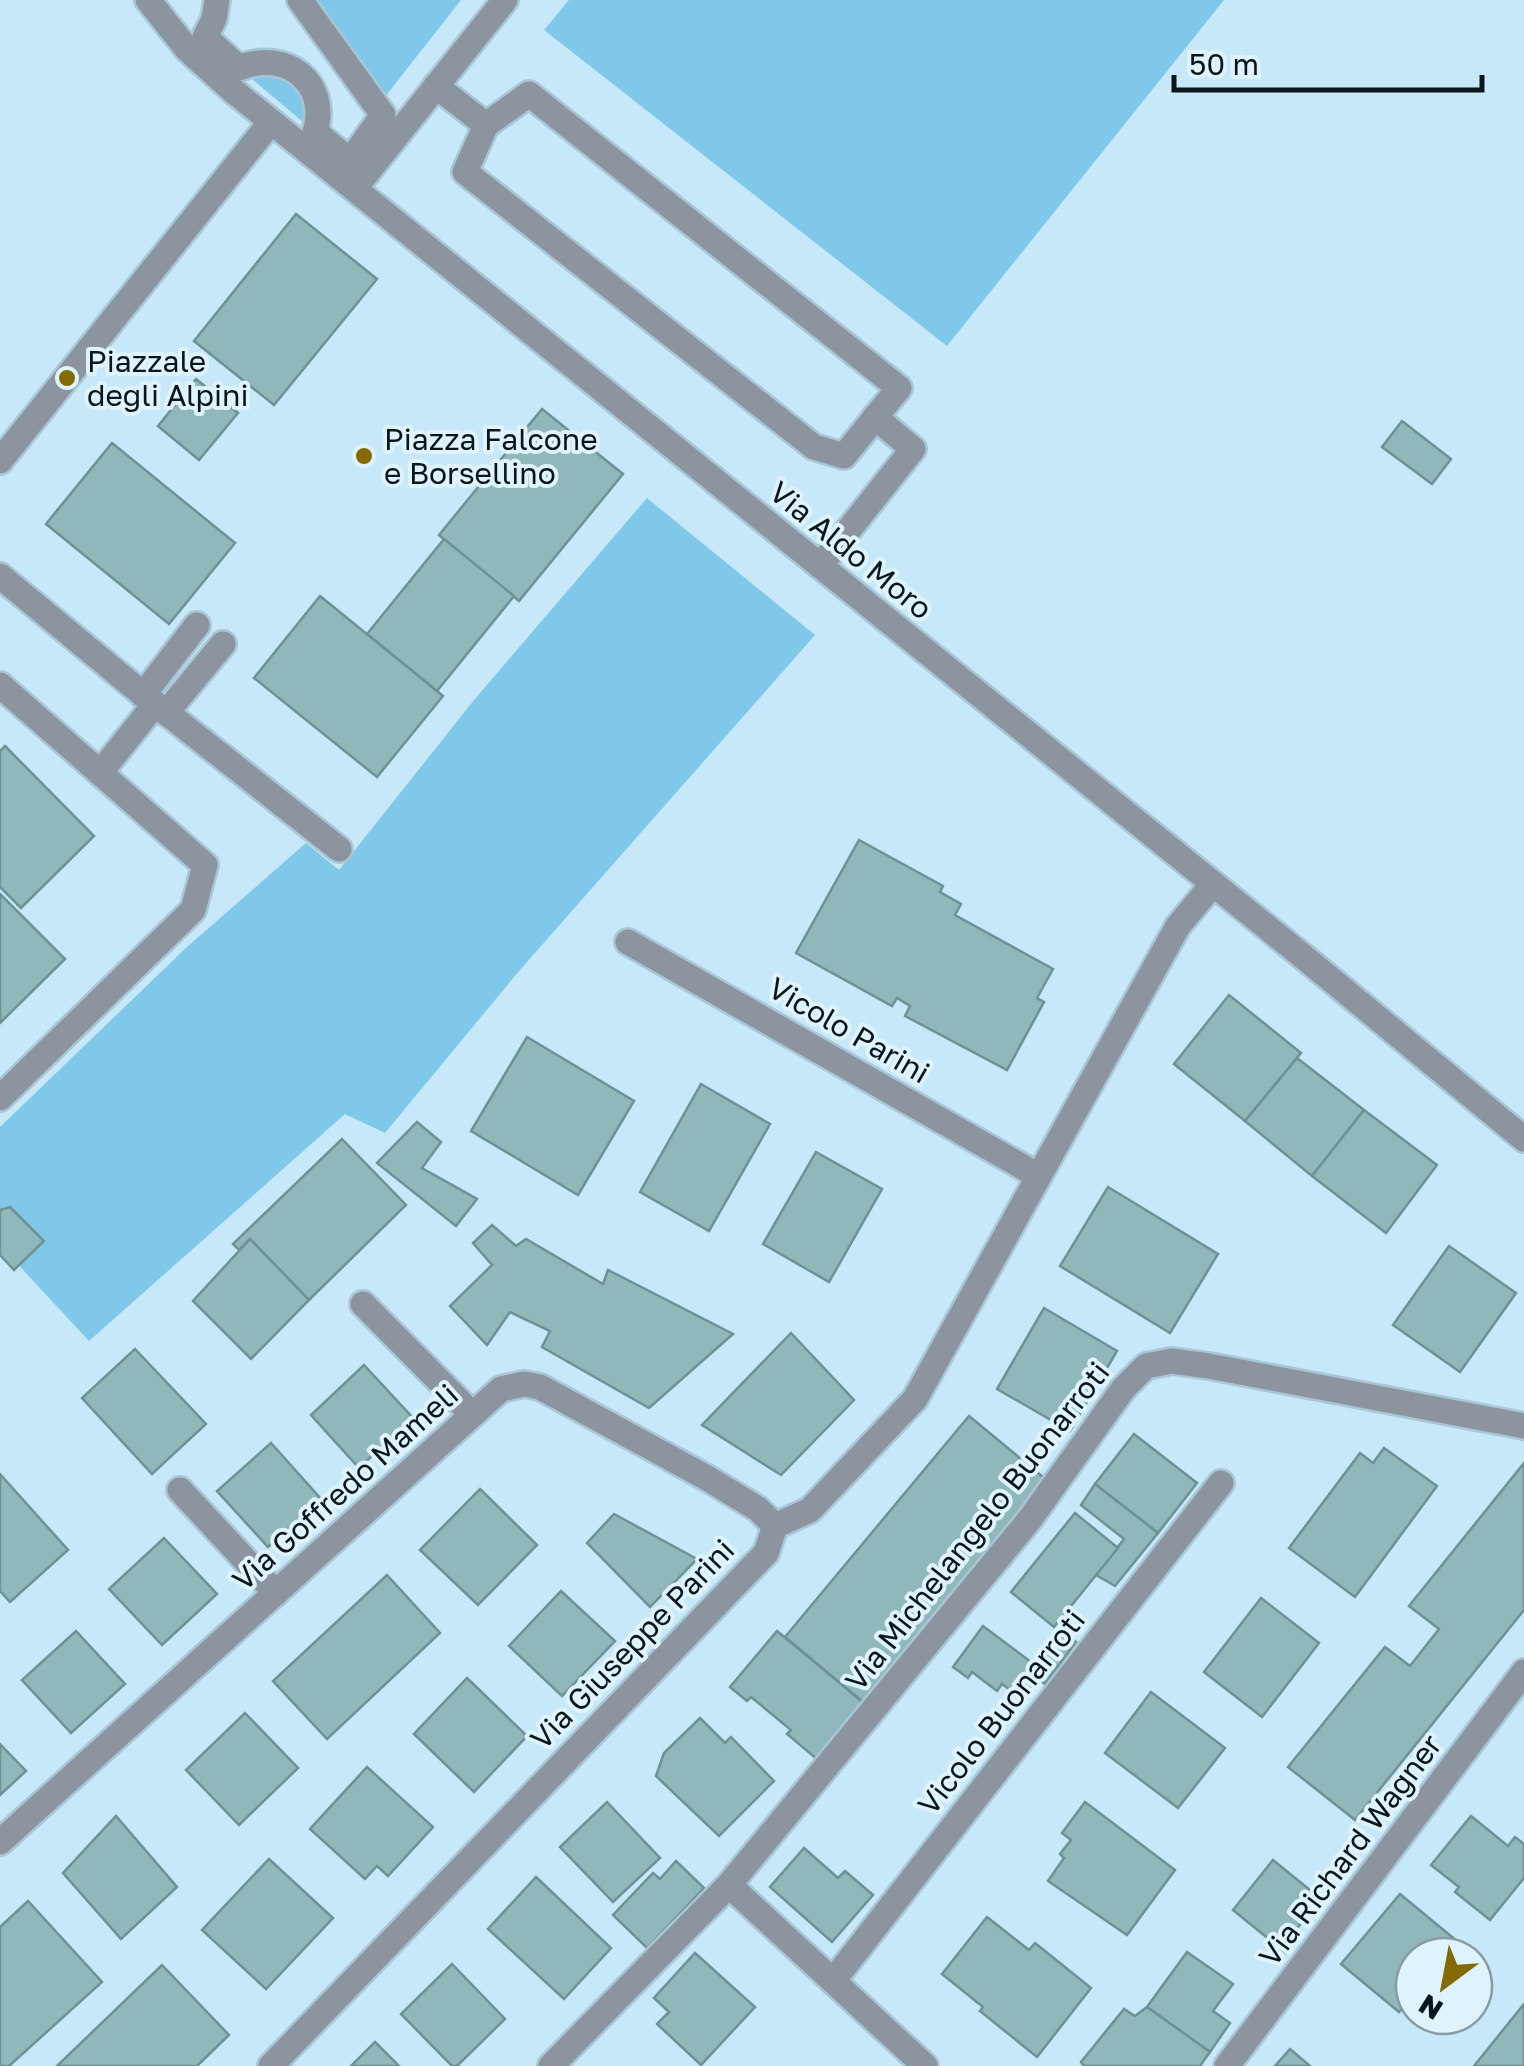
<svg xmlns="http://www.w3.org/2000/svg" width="1524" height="2066" viewBox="0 0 1524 2066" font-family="'Golos Text',sans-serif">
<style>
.green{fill:#80c8ea}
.building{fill:#90b7ba;stroke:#6c9295;stroke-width:2.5}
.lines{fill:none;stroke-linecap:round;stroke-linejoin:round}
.minor-casing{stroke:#a8c6d5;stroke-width:30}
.minor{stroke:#8c949f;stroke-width:25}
.poi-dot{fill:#836a04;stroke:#dff3fd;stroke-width:4}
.labels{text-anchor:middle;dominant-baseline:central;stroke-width:8;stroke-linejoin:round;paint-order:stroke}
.poi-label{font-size:30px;fill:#09161b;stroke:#dff3fd;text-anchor:start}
.street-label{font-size:30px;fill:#09161b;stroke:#dff3fd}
</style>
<rect width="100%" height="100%" fill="#c6e8f9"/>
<g class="green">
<path d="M300 0H461L377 107Z"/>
<path d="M569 0H1224L947 346 544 30Z"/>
<path d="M239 68 306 80 315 132Z"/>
<path d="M647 498 815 635 519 971 385 1133 345 1114 89 1341 0 1245V1127L187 947 306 843 339 870 474 700Z"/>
</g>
<g class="building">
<path d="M296 214 377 279 274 405 194 341Z"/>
<path d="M196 379 238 413 199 460 158 426Z"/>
<path d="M542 409 623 474 519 601 439 535Z"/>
<path d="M1402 421 1451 459 1432 484 1382 447Z"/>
<path d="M112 443 235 543 169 624 46 524Z"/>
<path d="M444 539 514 596 437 691 367 634Z"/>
<path d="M320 596 443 696 377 777 254 678Z"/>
<path d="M5 746 94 836 21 908 0 887V751Z"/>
<path d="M859 840 943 886 940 892 961 904 955 915 1053 969 1037 998 1044 1002 1007 1070 905 1016 910 1006 897 998 892 1006 796 953Z"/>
<path d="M0 894 65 959 0 1023Z"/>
<path d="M1229 995 1301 1053 1245 1121 1174 1064Z"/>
<path d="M527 1037 634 1101 578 1195 471 1131Z"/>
<path d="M1297 1058 1364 1110 1312 1176 1245 1121Z"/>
<path d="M701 1084 770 1124 709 1231 640 1192Z"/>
<path d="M1364 1110 1437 1165 1386 1233 1312 1176Z"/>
<path d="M417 1122 441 1142 422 1168 477 1199 456 1226 377 1163Z"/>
<path d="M342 1139 406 1205 309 1300 250 1239 239 1250 233 1244Z"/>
<path d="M816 1152 882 1189 829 1282 763 1244Z"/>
<path d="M1108 1187 1218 1254 1170 1333 1060 1266Z"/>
<path d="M10 1207 44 1241 14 1270 0 1255V1210Z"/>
<path d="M492 1225 516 1246 526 1239 603 1284 608 1270 733 1334 649 1408 542 1347 550 1331 510 1312 487 1345 450 1306 492 1265 473 1243Z"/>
<path d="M250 1239 309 1300 251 1359 193 1301Z"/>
<path d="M1449 1246 1516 1293 1460 1372 1393 1325Z"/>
<path d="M1044 1308 1117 1351 1070 1431 997 1389Z"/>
<path d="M791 1333 854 1400 781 1475 702 1425Z"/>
<path d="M135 1349 206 1424 152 1474 82 1398Z"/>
<path d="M364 1365 413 1418 359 1468 311 1415Z"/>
<path d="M969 1416 1049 1482 865 1704 785 1637Z"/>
<path d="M1134 1434 1197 1483 1158 1533 1095 1484Z"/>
<path d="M271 1443 321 1499 268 1547 217 1491Z"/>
<path d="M1384 1448 1437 1486 1355 1597 1289 1548 1360 1453 1373 1463Z"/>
<path d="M1524 1463V1610L1355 1820 1288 1767 1385 1647 1410 1666 1439 1629 1409 1606Z"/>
<path d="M0 1474 68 1550 10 1602 0 1591Z"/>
<path d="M1095 1484 1158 1533 1115 1586 1096 1575 1124 1539 1081 1505Z"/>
<path d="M480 1489 537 1545 478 1605 420 1550Z"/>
<path d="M1075 1513 1118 1548 1054 1627 1011 1592Z"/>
<path d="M614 1514 697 1559 650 1607 587 1543Z"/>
<path d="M164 1538 217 1594 162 1645 109 1589Z"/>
<path d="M387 1575 440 1633 327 1739 273 1681Z"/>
<path d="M561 1591 615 1641 562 1696 509 1646Z"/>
<path d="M1261 1598 1319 1643 1262 1717 1204 1672Z"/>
<path d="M983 1626 1035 1665 1061 1631 1076 1642 1045 1684 1037 1678 1022 1699 1002 1684 997 1691 972 1672 968 1678 953 1667Z"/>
<path d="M76 1631 125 1684 71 1733 22 1680Z"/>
<path d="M777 1631 865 1704 818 1760 787 1734 791 1730 751 1697 747 1701 730 1687Z"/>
<path d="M467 1678 527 1736 474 1792 414 1734Z"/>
<path d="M1151 1692 1225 1748 1178 1808 1105 1753Z"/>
<path d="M245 1713 298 1768 239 1825 186 1770Z"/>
<path d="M700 1718 725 1743 731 1737 774 1781 719 1836 656 1776 664 1753Z"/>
<path d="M0 1744 26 1771 0 1795Z"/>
<path d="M367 1767 433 1827 388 1876 377 1866 365 1879 310 1829Z"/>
<path d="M607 1802 660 1858 613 1902 560 1847Z"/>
<path d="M1085 1802 1175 1870 1127 1935 1048 1881 1064 1858 1060 1854 1071 1840 1062 1833Z"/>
<path d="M116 1816 177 1887 121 1939 63 1873Z"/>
<path d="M1471 1816 1508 1846 1515 1837 1524 1844V1878L1490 1920 1455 1892 1459 1887 1431 1865Z"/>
<path d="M804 1848 838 1878 845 1871 873 1895 832 1942 770 1887Z"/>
<path d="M269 1859 333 1918 266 1989 202 1930Z"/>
<path d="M1273 1860 1321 1899 1294 1932 1300 1936 1286 1953 1233 1910Z"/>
<path d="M676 1861 704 1888 647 1948 613 1915 653 1873 660 1879Z"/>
<path d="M536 1877 611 1948 564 1999 488 1929Z"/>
<path d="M1400 1894 1458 1942 1446 1956H1414V1995L1399 2012 1341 1964Z"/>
<path d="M28 1901 102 1982 9 2066H0V1927Z"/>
<path d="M987 1917 1029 1950 1035 1943 1091 1988 1037 2057 980 2011 983 2007 942 1974Z"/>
<path d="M1187 1952 1233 1984 1213 2011 1230 2023 1210 2052 1147 2007Z"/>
<path d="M695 1953 755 2007 701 2065 657 2024 669 2012 654 1998Z"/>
<path d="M452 1964 505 2019 457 2066H452L401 2014Z"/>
<path d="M162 1965 229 2035 197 2066H57Z"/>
<path d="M1524 2004V2066H1474Z"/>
<path d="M1147 2007 1210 2052 1200 2066H1084L1081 2062 1124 2009 1135 2016Z"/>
<path d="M375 2042 399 2066H351Z"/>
<path d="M1290 2049 1310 2066H1275Z"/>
</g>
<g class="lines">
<g class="minor-casing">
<g id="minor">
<path d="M148 0 187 49 231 89 1305 958 1524 1139"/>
<path d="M217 0 214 19 205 37 239 68C285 49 330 82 315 132L350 161 383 115 300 0"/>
<path d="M436 86 486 125"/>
<path d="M529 94 899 388 844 456 814 447 465 172 486 125Z"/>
<path d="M355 188 505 0"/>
<path d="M0 461 271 122"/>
<path d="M820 566 913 449 875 417"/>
<path d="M0 576 134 687 339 849"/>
<path d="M0 685 205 865 193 910 0 1098"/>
<path d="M143 695 197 625"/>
<path d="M166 713 223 644"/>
<path d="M100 773 155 704"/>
<path d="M628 942 1037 1175"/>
<path d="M363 1304 472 1414"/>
<path d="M180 1490 276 1593"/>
<path d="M0 1842 501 1389 524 1384 540 1387 707 1478 758 1509 775 1526"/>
<path d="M729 1885 925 2066"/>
<path d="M833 1981 1221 1483"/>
<path d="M271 2066 766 1553 775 1526 810 1510 915 1399 1178 926 1213 884"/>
<path d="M551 2066 729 1885 1030 1519 1123 1389 1146 1366 1172 1361 1209 1366 1524 1426"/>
<path d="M1227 2066 1524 1672"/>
</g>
</g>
<use href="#minor" class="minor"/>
</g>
<g class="poi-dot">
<circle cx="67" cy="378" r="10"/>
<circle cx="364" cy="456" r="10"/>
</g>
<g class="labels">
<g class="poi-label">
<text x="87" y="361">Piazzale<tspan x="87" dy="34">degli Alpini</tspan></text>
<text x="384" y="439">Piazza Falcone<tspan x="384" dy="34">e Borsellino</tspan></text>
</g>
<g class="street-label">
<text transform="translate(851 550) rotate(39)">Via Aldo Moro</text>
<text transform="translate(849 1030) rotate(30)">Vicolo Parini</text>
<text transform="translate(345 1487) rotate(-42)">Via Goffredo Mameli</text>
<text transform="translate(977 1526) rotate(-52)">Via Michelangelo Buonarroti</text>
<text transform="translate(632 1644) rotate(-46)">Via Giuseppe Parini</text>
<text transform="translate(1001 1712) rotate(-52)">Vicolo Buonarroti</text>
<text transform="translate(1350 1850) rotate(-53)">Via Richard Wagner</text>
</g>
</g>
<g transform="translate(1444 1986) rotate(212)"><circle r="48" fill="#dff3fd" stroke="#899ba3" stroke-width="2.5"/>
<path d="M0-8L18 38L0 25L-18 38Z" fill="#836a04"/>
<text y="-15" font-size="28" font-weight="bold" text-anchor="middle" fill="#09161b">N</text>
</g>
<path d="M1174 75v15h308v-15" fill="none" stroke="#09161b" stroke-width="5"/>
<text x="1189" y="75" font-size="30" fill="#09161b" stroke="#dff3fd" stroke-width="8" paint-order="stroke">50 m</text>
</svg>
